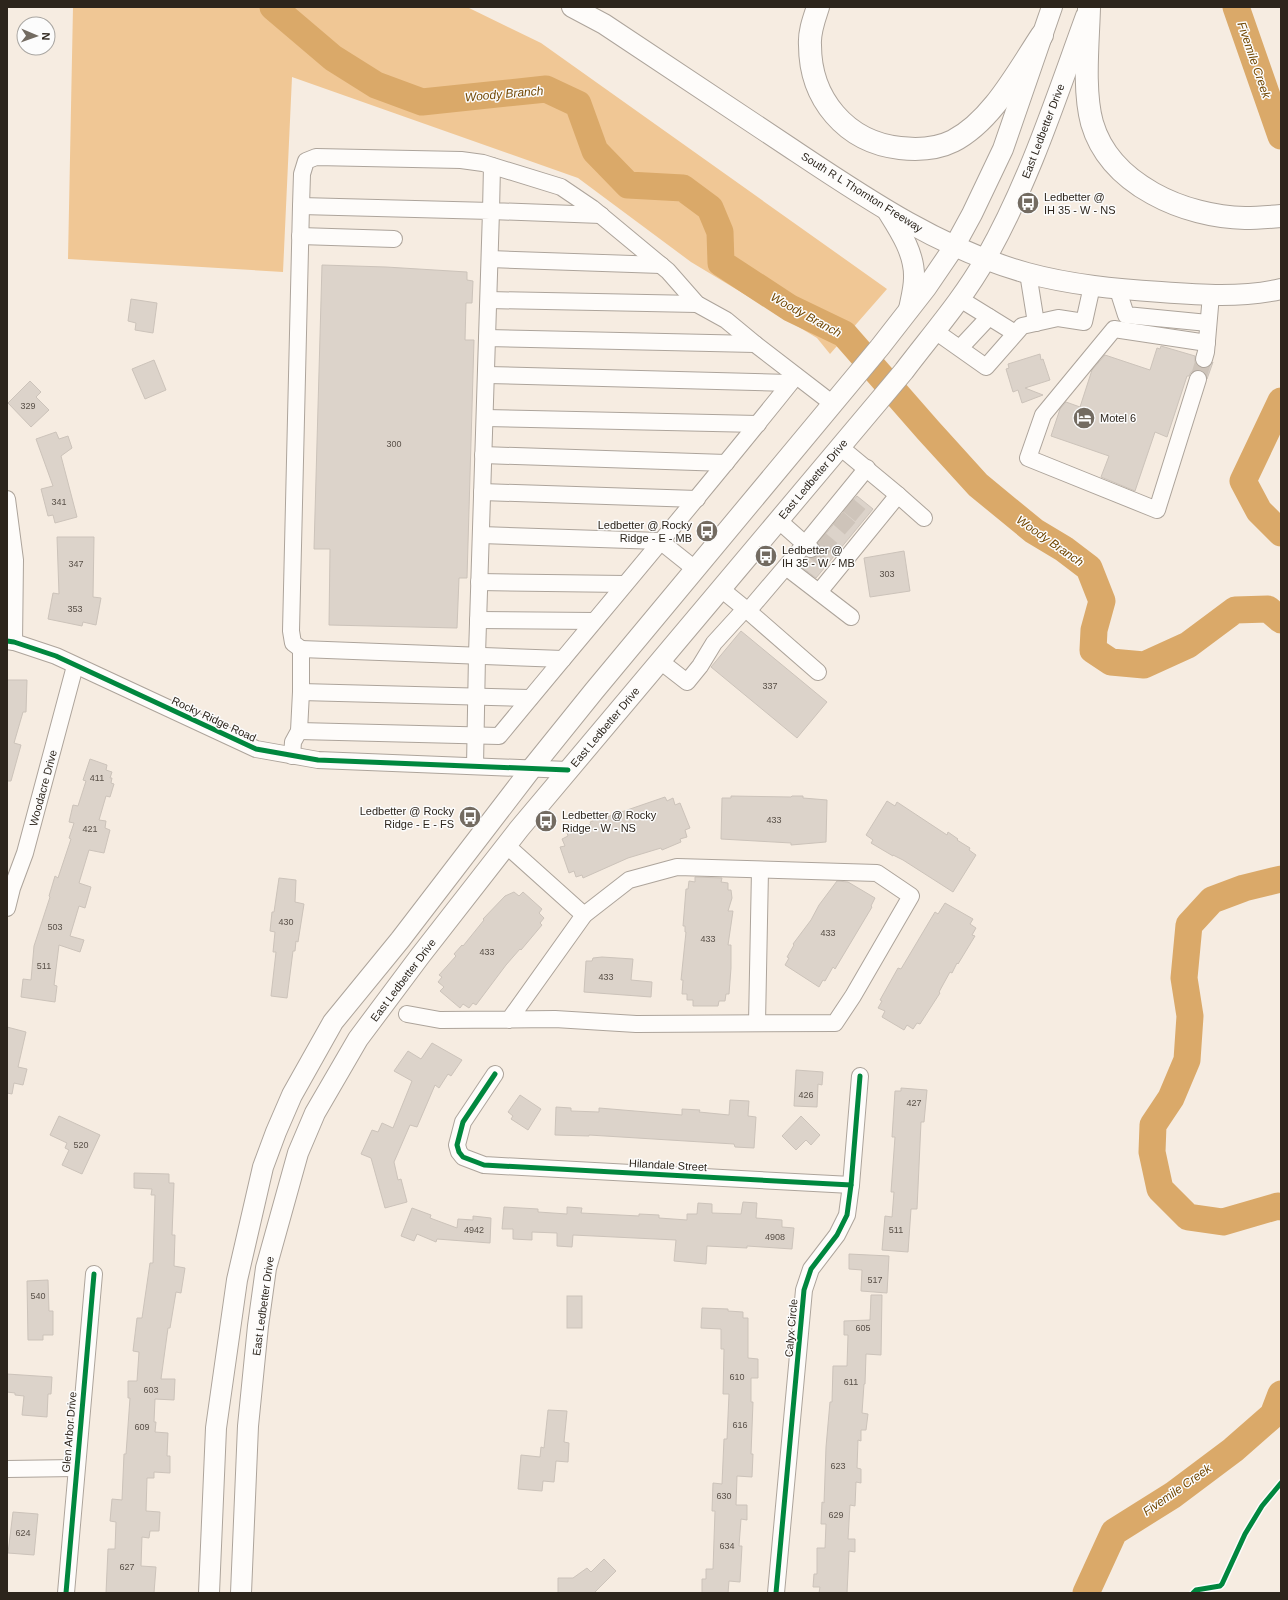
<svg xmlns="http://www.w3.org/2000/svg" width="1288" height="1600" viewBox="0 0 1288 1600" font-family="Helvetica,sans-serif">
<style>
.forest{fill:#f0c795}
.lines{fill:none;stroke-linecap:round;stroke-linejoin:round}
.river{stroke:#daa969;stroke-width:27}
.building{fill:#dcd3ca;stroke:#ccc3ba}
.minor-tunnel{stroke:#cec4ba;stroke-width:16;stroke-dasharray:16 8;stroke-linecap:butt}
.minor-casing{stroke:#ada49b;stroke-width:18}
.major-casing{stroke:#ada49b;stroke-width:22}
.highway-casing{stroke:#ada49b;stroke-width:24}
.minor{stroke:#fefcfa;stroke-width:16}
.major{stroke:#fefcfa;stroke-width:20}
.highway{stroke:#fefcfa;stroke-width:22}
.cycleway-casing{stroke:#fcfcfc;stroke-width:8}
.cycleway{stroke:#00873e;stroke-width:5}
.labels{text-anchor:middle;dominant-baseline:central;stroke-width:3;stroke-linejoin:round;paint-order:stroke}
.number-label{font-size:9px;fill:#595048}
.street-label{font-size:11px;fill:#2d251c;stroke:#fcfcfc}
.poi-label{font-size:11px;fill:#2d251c;stroke:#fcfcfc;text-anchor:start}
.water-label{font-size:12px;font-style:italic;fill:#714600;stroke:#fcfcfc}
</style>
<rect width="100%" height="100%" fill="#f6ece1"/>
<path class="forest" d="M73 7H467L541 43 887 289 830 354 817 338 691 262 578 178 292 77 283 272 68 259Z"/>
<g class="lines">
<g class="river">
<path d="M273 7 333 58 376 85 422 102 546 89 578 104 595 151 628 185 683 188 710 208 720 232 721 263 790 308 844 334 928 430 978 485 1034 531 1064 549 1089 568 1102 601 1094 630 1093 650 1111 662 1144 665 1188 645 1235 610 1268 609 1281 620"/>
<path d="M1236 7 1281 136"/>
<path d="M1281 401 1243 481 1259 511 1281 533"/>
<path d="M1281 879 1244 888 1212 900 1189 925 1184 978 1190 1016 1187 1060 1171 1098 1153 1125 1152 1152 1160 1189 1188 1217 1223 1222 1278 1206 1281 1207"/>
<path d="M1086 1593 1114 1532 1173 1495 1233 1450 1273 1415 1281 1394"/>
</g>
</g>
<g class="building">
<path d="M322 265 386 267 467 272V280L473 281 472 303H466L465 340H474L467 578H459L457 628 329 625 330 549H314Z"/>
<path d="M131 299 157 303 153 333 135 330 136 323 128 321Z"/>
<path d="M1161 346 1195 356V362L1201 368H1207L1213 362 1207 379 1205 373 1200 370H1196L1191 372 1189 376H1187L1167 437 1155 432 1135 491 1101 477 1109 456 1051 436 1060 409 1066 402 1080 407 1092 370 1105 355 1150 370 1157 348 1160 349Z"/>
<path d="M1040 354 1041 360 1043 359 1050 380 1025 388 1043 395 1022 403 1018 390 1013 392 1006 369 1009 368 1008 364Z"/>
<path d="M154 360 166 390 145 399 132 369Z"/>
<path d="M30 381 41 392 36 397 49 410 31 427 8 403Z"/>
<path d="M56 432 59 439 68 436 72 448 61 456 77 517 55 523 53 515 48 516 41 489 53 486 36 439Z"/>
<path d="M857 496 873 509 816 578 799 565 806 557 814 558 819 555 820 550 818 543Z"/>
<path d="M57 537H94L93 597 101 598 96 625 83 622 82 626 48 619 53 593 59 594Z"/>
<path d="M904 551 910 591 870 597 864 558Z"/>
<path d="M741 631 827 702 797 738 711 667Z"/>
<path d="M7 680H27L26 712H23L14 743 21 745 11 781H7Z"/>
<path d="M90 759 107 765 106 770 112 772 110 778H112L111 783 114 784 110 797 106 796 99 820 106 821 105 828 110 830 104 853 89 850 79 883 91 887 85 908 79 906 70 936 84 940 80 952 59 945 54 985 57 986 55 1002 21 997 23 979 31 980 34 946 50 897 49 896 55 876 58 878 71 839 69 838 74 823 69 822 73 805 78 806 86 781 83 780Z"/>
<path d="M731 796 791 797 792 796H803V798L827 800 826 842 791 845V843L721 839 722 798H731Z"/>
<path d="M665 797 667 801 673 798 675 805 680 803 690 828 685 830 687 837 680 839 681 842 662 850 661 848 628 858 583 878 582 875 576 877 574 871 569 873 560 847 565 846 562 839 568 836 567 833 591 824 590 822 601 818V819Z"/>
<path d="M887 801 895 806 897 802 947 835 948 832 958 839 957 840 970 848 969 850 976 855 953 892 903 860 893 855V856L871 843 873 840 866 835Z"/>
<path d="M695 877 722 878 721 882 728 883V890H731L732 898 728 911H733L728 945H731V968L729 994H726L725 1001H719L718 1006H693V1000H687V994H682L683 980H681L686 932H685V926H683L686 889H688L689 881 695 882Z"/>
<path d="M279 878 296 880 295 902 304 904 298 942 296 941 295 951H293L287 998 271 996 276 952H273L275 932 270 931 272 912H274Z"/>
<path d="M837 881 848 882 875 898 871 906 872 907 835 969 833 967 825 981 823 980 819 987 785 965 789 958 787 957 794 945 793 944 811 920 819 905Z"/>
<path d="M514 892 519 896 523 892 542 909 539 913 544 918 540 923 542 925 521 950 520 949 506 965 476 1005 473 1003 469 1008 463 1004 460 1008 440 991 444 987 438 982 442 977 439 975 456 956 454 954 462 945 463 946 484 920 483 919 505 896Z"/>
<path d="M945 903 973 919 970 924 976 928 972 935 975 936 958 964 957 963 952 973 950 972 939 992 940 993 920 1024 917 1023 913 1029 907 1025 904 1030 882 1017 885 1011 878 1008 882 1001 880 1000 898 968 901 969 935 912 938 914Z"/>
<path d="M602 957 633 959 631 980 652 982 651 997 584 992 586 961H592L593 958Z"/>
<path d="M7 1027 26 1032 18 1067 27 1069 23 1085 14 1083 12 1094 7 1093Z"/>
<path d="M432 1043 462 1060 451 1076 448 1074 439 1088 435 1085 417 1127 410 1125 394 1162 398 1180 401 1179 407 1202 385 1208 371 1158 361 1154 372 1130 378 1132 382 1123 393 1128 412 1081 394 1071 408 1051 421 1059Z"/>
<path d="M796 1070 823 1072 822 1085 818 1084 817 1107 794 1106Z"/>
<path d="M901 1088 927 1090 924 1122H921L917 1209H911L908 1252 882 1250 885 1216 892 1217 894 1192H891L895 1137H892L895 1091H901Z"/>
<path d="M520 1095 541 1109 528 1130 511 1119 513 1116 508 1112Z"/>
<path d="M730 1100 749 1101 748 1116 756 1117 754 1148 735 1147 734 1144 589 1135V1136L555 1135 556 1107 571 1108V1111L599 1112V1108L682 1115V1109L700 1110 699 1112 729 1115Z"/>
<path d="M59 1116 100 1135 82 1174 62 1165 69 1150 65 1148 67 1143 50 1135Z"/>
<path d="M801 1116 820 1135 811 1145 806 1140 796 1150 782 1136Z"/>
<path d="M134 1173 169 1174V1183H174L172 1235H175L174 1266 185 1268 181 1293 176 1292 170 1328H168L161 1379H175L174 1400 155 1399 154 1422H156L155 1432 168 1433 167 1456H170V1473L154 1472V1478H147L146 1511 160 1512 159 1531H150L149 1538 142 1537 141 1566 156 1567 154 1593H106L108 1549H115L116 1522 110 1521 112 1499 122 1500 124 1454H126L130 1398H128V1381H137L139 1352 133 1351 137 1318H142L150 1263H153L155 1195H151L152 1189 134 1188Z"/>
<path d="M743 1202 757 1203 756 1218 782 1220V1227L794 1228 792 1249 747 1246V1248L707 1246 706 1264 674 1261 676 1240 573 1235 572 1247 557 1246V1233L532 1232V1240L513 1239V1229H502L504 1207 538 1209V1212L567 1214V1207L582 1208 581 1213 639 1216V1214L659 1215V1218L687 1220V1214H697L698 1203 712 1204V1213L741 1214Z"/>
<path d="M412 1208 431 1215 430 1218 457 1228 458 1219 473 1220V1216L491 1218 490 1243 437 1239 436 1242 417 1234 414 1241 401 1236Z"/>
<path d="M849 1254 889 1256 887 1293 861 1291 862 1270 849 1269Z"/>
<path d="M48 1280 49 1311H53V1335H43V1340H28L27 1281Z"/>
<path d="M871 1295H882L881 1355 866 1354 865 1384H864L862 1413 868 1414 866 1430H861V1441L858 1440 857 1468 861 1469V1483L856 1482 855 1506 850 1505 848 1539H855V1552L849 1551 847 1593H819L820 1587H813L814 1574H817V1548H825L826 1524H821L822 1502 824 1503 826 1447 830 1402H832L833 1366H847L848 1335H844V1321L870 1320Z"/>
<rect x="567" y="1296" width="15" height="32"/>
<path d="M702 1308 728 1309V1311L743 1312V1318H748V1358L758 1359V1378H751V1402H753L751 1454H753L752 1477 737 1476 736 1505H747V1520L741 1519 739 1546H742L740 1582 729 1581 728 1593H702V1579H706V1569H713L715 1511H712L713 1483 722 1484 724 1439H727L729 1394H723L724 1349H721V1329L701 1328Z"/>
<path d="M7 1374 52 1377 51 1394H48L47 1417 22 1415 24 1396 15 1395V1393L7 1392Z"/>
<path d="M548 1410 567 1411 564 1442 569 1443 568 1462 556 1461 554 1482 543 1481 542 1491 518 1489 521 1455 540 1457 541 1447 544 1448Z"/>
<path d="M13 1512 38 1514 34 1555 8 1553Z"/>
<path d="M604 1559 616 1571 594 1593H558V1578H573L587 1568 591 1572Z"/>
</g>
<g class="lines">
<g class="minor-tunnel">
<path d="M1198 379 1204 359"/>
<path d="M848 505 865 519"/>
<path d="M838 518 854 532"/>
<path d="M820 539 837 553"/>
<path d="M811 549 828 563"/>
</g>
<g class="minor-casing">
<g id="minor">
<path d="M492 166 491 211 601 215"/>
<path d="M301 206 302 174 306 161 316 157 461 160 483 163 561 187 592 208 668 271 697 304 726 320 755 344"/>
<path d="M300 236 394 239"/>
<path d="M490 259 661 265"/>
<path d="M1028 273 1036 323"/>
<path d="M1118 290 1126 315 1208 323"/>
<path d="M960 299 1015 333"/>
<path d="M489 300 697 304"/>
<path d="M935 331 986 367 1022 326 1058 318 1084 322 1092 286"/>
<path d="M960 348 989 317"/>
<path d="M1204 359 1206 352 1211 295"/>
<path d="M487 375 790 383"/>
<path d="M1198 379 1157 510 1028 458 1043 415 1114 329 1207 343"/>
<path d="M485 418 758 424"/>
<path d="M840 447 898 495"/>
<path d="M483 455 726 463"/>
<path d="M482 492 697 499"/>
<path d="M7 499 15 560 14 642"/>
<path d="M778 520 805 544 867 468"/>
<path d="M481 535 660 541 695 569"/>
<path d="M786 567 851 617"/>
<path d="M479 582 625 584"/>
<path d="M721 589 748 611 805 544 811 549"/>
<path d="M819 592 898 495 924 518"/>
<path d="M748 611 818 672"/>
<path d="M478 620 594 621"/>
<path d="M7 641 14 642 56 656 256 749 318 760 568 770"/>
<path d="M301 649 563 659"/>
<path d="M660 661 687 682 700 666 714 643 745 609"/>
<path d="M301 692V649L293 643 291 631 301 206 491 211 487 338"/>
<path d="M299 731 499 736C598 616 699 498 796 376"/>
<path d="M292 756 293 742 299 731 301 692 530 698"/>
<path d="M475 766 477 655 487 338 755 344 833 404"/>
<path d="M506 845 584 915"/>
<path d="M7 908 12 888 25 853 75 666"/>
<path d="M407 1014 440 1020 555 1019 636 1024 835 1023 853 996 911 896 877 873 677 867 629 880 584 915 509 1020"/>
<path d="M757 1023 760 870"/>
<path d="M495 1074 463 1122 457 1145 459 1152 463 1157 484 1165 851 1185"/>
<path d="M7 1469 76 1468"/>
<path d="M66 1593 94 1274"/>
<path d="M776 1593 804 1290 811 1269 837 1235 847 1215 851 1185 860 1076"/>
</g>
</g>
<g class="major-casing">
<g id="major">
<path d="M572 7 604 24C666 65 728 106 789 147 864 197 940 249 1027 273 1071 285 1116 289 1161 292 1200 295 1242 298 1281 289"/>
<path d="M888 212C900 231 915 254 914 278 914 288 911 299 909 309"/>
<path d="M209 1593 216 1428 237 1280 263 1167 276 1132 292 1095 333 1022 400 940 532 768 594 691 880 347 926 288 954 247 972 214 1003 149 1052 7"/>
<path d="M241 1593 248 1426 258 1326 266 1268 298 1153 315 1113 358 1039 420 956 519 829 904 371C932 334 963 299 986 258 1029 182 1056 98 1086 16"/>
</g>
</g>
<g class="highway-casing">
<g id="highway">
<path d="M818 7C814 19 809 32 810 45 810 99 846 142 900 148 918 150 937 149 953 141 992 121 1018 71 1042 35"/>
<path d="M1089 8C1088 43 1083 90 1092 123 1110 185 1185 217 1245 218 1257 218 1269 217 1281 216"/>
</g>
</g>
<use href="#minor" class="minor"/>
<use href="#major" class="major"/>
<use href="#highway" class="highway"/>
<g class="cycleway-casing">
<g id="cycleway">
<path d="M7 641 14 642 56 656 256 749 318 760 568 770"/>
<path d="M495 1074 463 1122 457 1145 459 1152 463 1157 484 1165 851 1185"/>
<path d="M66 1593 94 1274"/>
<path d="M776 1593 804 1290 811 1269 837 1235 847 1215 851 1185 860 1076"/>
<path d="M1193 1593 1196 1590 1220 1586 1222 1584 1245 1534 1262 1506 1281 1483"/>
</g>
</g>
<use href="#cycleway" class="cycleway"/>
</g>
<defs>
<g id="bus-disc" transform="scale(1.15)"><circle r="9.5" fill="#736b61" stroke="#fcfcfc"/><path d="M-5-6H5V4H4V6H2V4H-2V6H-4V4H-5ZM-3.5-4V0h7V-4ZM-3.5 1.2v1.5H-2V1.2ZM2 1.2v1.5H3.5V1.2Z" fill="#fff"/></g>
<g id="hotel-disc" transform="scale(1.15)"><circle r="9.5" fill="#736b61" stroke="#fcfcfc"/><path d="M-6-4.5h1.5V1H6V5H4.5V3h-9V5H-6ZM-4 0a1.8 1.8 0 1 1 3.6 0ZM.5 0V-2.5h3Q6-2.5 6 0Z" fill="#fff"/></g>
</defs>
<g fill-rule="evenodd">
<use href="#bus-disc" x="1028" y="203"/>
<use href="#hotel-disc" x="1084" y="418"/>
<use href="#bus-disc" x="707" y="531"/>
<use href="#bus-disc" x="766" y="556"/>
<use href="#bus-disc" x="470" y="817"/>
<use href="#bus-disc" x="546" y="821"/>
</g>
<g class="labels">
<g class="number-label">
<text x="28" y="406">329</text>
<text x="394" y="444">300</text>
<text x="59" y="502">341</text>
<text x="76" y="564">347</text>
<text x="887" y="574">303</text>
<text x="75" y="609">353</text>
<text x="770" y="686">337</text>
<text x="97" y="778">411</text>
<text x="774" y="820">433</text>
<text x="90" y="829">421</text>
<text x="286" y="922">430</text>
<text x="55" y="927">503</text>
<text x="828" y="933">433</text>
<text x="708" y="939">433</text>
<text x="487" y="952">433</text>
<text x="44" y="966">511</text>
<text x="606" y="977">433</text>
<text x="806" y="1095">426</text>
<text x="914" y="1103">427</text>
<text x="81" y="1145">520</text>
<text x="474" y="1230">4942</text>
<text x="896" y="1230">511</text>
<text x="775" y="1237">4908</text>
<text x="875" y="1280">517</text>
<text x="38" y="1296">540</text>
<text x="863" y="1328">605</text>
<text x="737" y="1377">610</text>
<text x="851" y="1382">611</text>
<text x="151" y="1390">603</text>
<text x="740" y="1425">616</text>
<text x="142" y="1427">609</text>
<text x="838" y="1466">623</text>
<text x="724" y="1496">630</text>
<text x="836" y="1515">629</text>
<text x="23" y="1533">624</text>
<text x="727" y="1546">634</text>
<text x="127" y="1567">627</text>
</g>
<g class="street-label">
<text transform="translate(1043 131) rotate(-69)">East Ledbetter Drive</text>
<text transform="translate(862 192) rotate(32)">South R L Thornton Freeway</text>
<text transform="translate(813 479) rotate(-50)">East Ledbetter Drive</text>
<text transform="translate(214 719) rotate(25)">Rocky Ridge Road</text>
<text transform="translate(605 727) rotate(-50)">East Ledbetter Drive</text>
<text transform="translate(43 788) rotate(-75)">Woodacre Drive</text>
<text transform="translate(403 980) rotate(-53)">East Ledbetter Drive</text>
<text transform="translate(668 1165) rotate(3)">Hilandale Street</text>
<text transform="translate(263 1306) rotate(-82)">East Ledbetter Drive</text>
<text transform="translate(791 1328) rotate(-85)">Calyx Circle</text>
<text transform="translate(69 1432) rotate(-85)">Glen Arbor Drive</text>
</g>
<g class="poi-label">
<text x="1044" y="197">Ledbetter @<tspan x="1044" dy="13">IH 35 - W - NS</tspan></text>
<text x="1100" y="418">Motel 6</text>
<text x="692" y="525" text-anchor="end">Ledbetter @ Rocky<tspan x="692" dy="13">Ridge - E - MB</tspan></text>
<text x="782" y="550">Ledbetter @<tspan x="782" dy="13">IH 35 - W - MB</tspan></text>
<text x="454" y="811" text-anchor="end">Ledbetter @ Rocky<tspan x="454" dy="13">Ridge - E - FS</tspan></text>
<text x="562" y="815">Ledbetter @ Rocky<tspan x="562" dy="13">Ridge - W - NS</tspan></text>
</g>
<g class="water-label">
<text transform="translate(1254 60) rotate(71)">Fivemile Creek</text>
<text transform="translate(504 94) rotate(-5)">Woody Branch</text>
<text transform="translate(806 315) rotate(29)">Woody Branch</text>
<text transform="translate(1050 541) rotate(35)">Woody Branch</text>
<text transform="translate(1177 1490) rotate(-35)">Fivemile Creek</text>
</g>
</g>
<rect width="1288" height="1600" fill="none" stroke="#2d251c" stroke-width="16"/>
<g transform="translate(36 36) rotate(92)"><circle r="19" fill="#fcfcfc" stroke="#a9a6a2"/>
<path d="M0-3L7 15L0 10L-7 15Z" fill="#736b61"/>
<text y="-6" font-size="11" font-weight="bold" text-anchor="middle" fill="#2d251c">N</text>
</g>
</svg>
